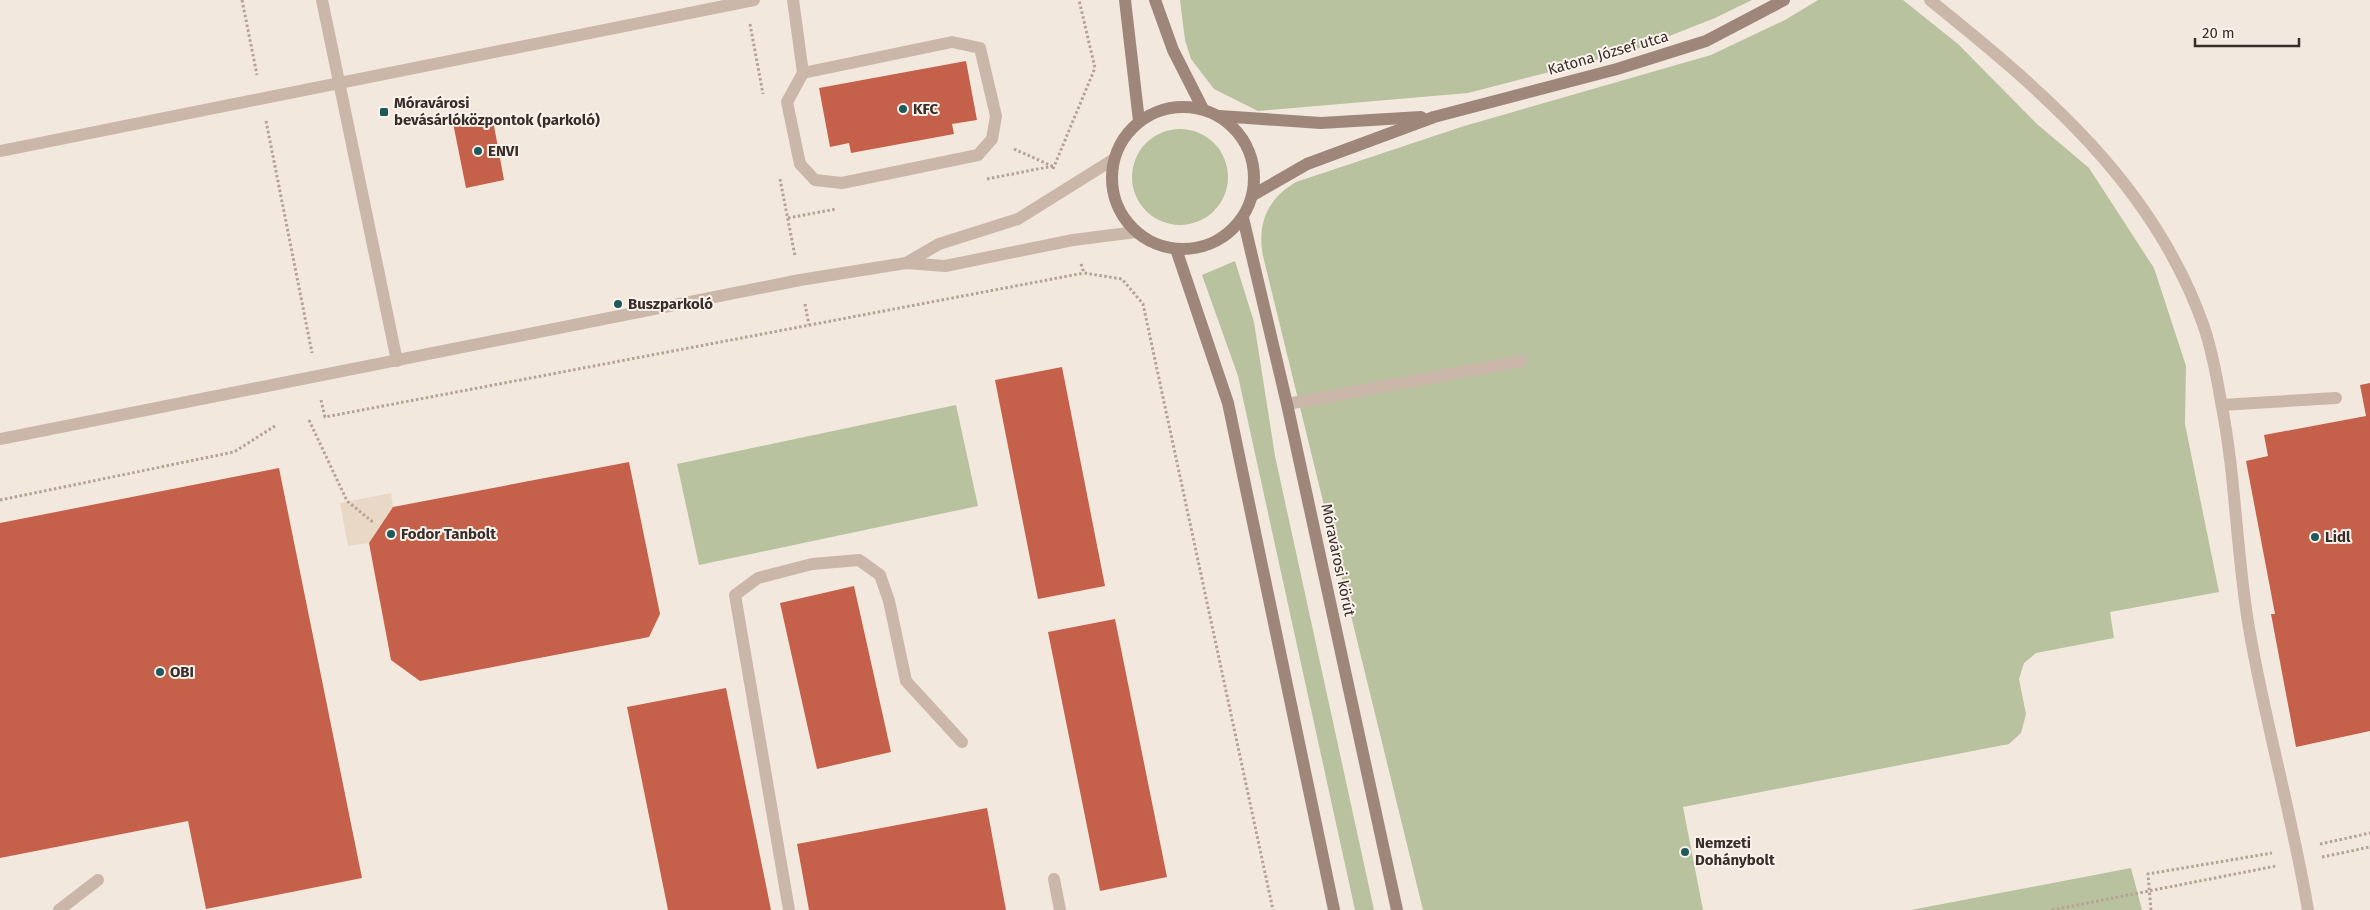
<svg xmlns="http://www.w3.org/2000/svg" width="2370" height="910" viewBox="0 0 2370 910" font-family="'Fira Sans',sans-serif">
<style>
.green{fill:#b8c29e}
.plaza{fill:#ead8c6}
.building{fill:#c5604a}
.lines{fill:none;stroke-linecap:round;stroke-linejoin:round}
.path{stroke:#b7a194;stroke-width:3;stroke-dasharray:2.5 2.5;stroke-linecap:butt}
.lane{stroke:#cbb7aa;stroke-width:12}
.secondary{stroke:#9f867b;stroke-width:12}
.poi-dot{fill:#1f5a5a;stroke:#faf2eb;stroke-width:2}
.labels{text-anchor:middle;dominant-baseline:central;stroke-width:4;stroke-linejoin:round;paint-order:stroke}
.street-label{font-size:15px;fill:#392d2a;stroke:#faf2eb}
.poi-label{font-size:15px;font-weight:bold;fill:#392d2a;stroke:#faf2eb;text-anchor:start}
</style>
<rect width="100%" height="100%" fill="#f3e8de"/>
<g class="green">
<path d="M1180 0H1752L1715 18 1634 50 1468 93 1258 111 1214 89 1191 59 1185 40Z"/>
<path d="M1818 0H1903L1958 44 2037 124 2089 168 2154 268 2186 366 2185 424 2219 592 2110 612 2114 638 2036 653 2024 663 2019 679 2026 714 2021 733 2009 744 1683 807 1703 910H1423L1263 256C1257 224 1267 199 1296 182L1461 127 1711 55 1785 20Z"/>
<circle cx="1180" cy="177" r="48"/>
<path d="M1235 261 1254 322 1275 456 1374 910H1355L1238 376 1202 275Z"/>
<path d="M956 405 978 506 699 565 677 464Z"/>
<path d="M2131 868 2142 910H1911Z"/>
</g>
<path class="plaza" d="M391 493 393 507 369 543 348 546 340 503Z"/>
<g class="building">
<path d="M966 61 977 120 952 124 954 134 851 153 849 143 830 147 819 88Z"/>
<path d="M492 115 504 180 466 188 453 123Z"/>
<path d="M1062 367 1105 586 1038 599 995 380Z"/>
<path d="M2370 383V731L2296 747 2271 614H2275L2246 461 2268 456 2264 435 2366 416 2360 385Z"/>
<path d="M629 462 660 614 649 637 420 681 391 660 369 543 393 507Z"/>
<path d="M279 468 362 878 206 909 188 821 0 858V523Z"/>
<path d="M854 586 891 752 817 769 780 603Z"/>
<path d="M1115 619 1167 877 1100 891 1048 632Z"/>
<path d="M726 688 771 910H668L627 707Z"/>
<path d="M987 808 1006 910H809L797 844Z"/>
</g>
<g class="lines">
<g class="path">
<path d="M242 0 257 75"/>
<path d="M750 24 763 94"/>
<path d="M266 121 312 353"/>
<path d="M1014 149 1052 166"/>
<path d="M1053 169 1095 68 1079 0"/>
<path d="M780 179 795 256"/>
<path d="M987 179 1053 166"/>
<path d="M788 218 836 209"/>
<path d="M1081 264 1084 273 1122 279 1143 304 1273 910"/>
<path d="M805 304 809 325"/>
<path d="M321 400 325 417 1084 273"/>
<path d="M309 420 347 501 374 523"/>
<path d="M0 500 234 452 275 426"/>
<path d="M2320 844 2370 833"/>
<path d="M2322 857 2370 847"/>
<path d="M2052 910 2276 866"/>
<path d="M2151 910 2148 874 2272 853"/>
</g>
<g class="lane">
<path d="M322 0 397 361"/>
<path d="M793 0 803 73 787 102 800 164 815 180 842 183 978 155 992 139 996 116 980 48 952 42 803 73"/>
<path d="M1930 0C2044 92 2154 184 2204 327 2212 351 2217 378 2221 402 2236 476 2236 553 2249 628 2265 722 2292 815 2308 910"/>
<path d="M0 151 754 0"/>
<path d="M906 263 939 244 1018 219 1114 159"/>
<path d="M1287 404 1522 361"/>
<path d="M2222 405 2336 398"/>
<path d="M0 439 800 280 906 263 945 266 1073 240 1136 232"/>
<path d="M1054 879 1060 910"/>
<path d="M59 910 98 880"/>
<path d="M789 910 735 595 758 578 812 564 859 560 880 575 889 601 906 681 962 742"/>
</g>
<g class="secondary">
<path d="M1125 0 1139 121"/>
<path d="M1155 0 1173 50 1203 109"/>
<circle cx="1183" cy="178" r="71"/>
<path d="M1219 116 1321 123 1421 117"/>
<path d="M1253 195 1307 164 1434 117 1617 69 1706 41 1784 0"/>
<path d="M1243 218 1287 404 1397 910"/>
<path d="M1176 249 1228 403 1334 910"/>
</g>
</g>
<g class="poi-dot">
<circle cx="903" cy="109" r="5"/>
<rect x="379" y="107" width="10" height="10" rx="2.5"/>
<circle cx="478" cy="151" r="5"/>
<circle cx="618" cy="304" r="5"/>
<circle cx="391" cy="534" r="5"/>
<circle cx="2315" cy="537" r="5"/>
<circle cx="160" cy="672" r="5"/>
<circle cx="1685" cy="852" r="5"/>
</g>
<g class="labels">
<g class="street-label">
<text transform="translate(1608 53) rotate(-16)">Katona József utca</text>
<text transform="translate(1338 560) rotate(78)">Móravárosi körút</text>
</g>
<g class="poi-label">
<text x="394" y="103">Móravárosi<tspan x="394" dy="17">bevásárlóközpontok (parkoló)</tspan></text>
<text x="913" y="109">KFC</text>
<text x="488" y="151">ENVI</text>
<text x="628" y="304">Buszparkoló</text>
<text x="401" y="534">Fodor Tanbolt</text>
<text x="2325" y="537">Lidl</text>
<text x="170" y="672">OBI</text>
<text x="1695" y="843">Nemzeti<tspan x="1695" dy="17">Dohánybolt</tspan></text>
</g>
</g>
<path d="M2195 38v8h104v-8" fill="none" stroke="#392d2a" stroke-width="2.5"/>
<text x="2202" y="38" font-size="15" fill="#392d2a" stroke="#faf2eb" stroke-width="4" paint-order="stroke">20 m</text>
</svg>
